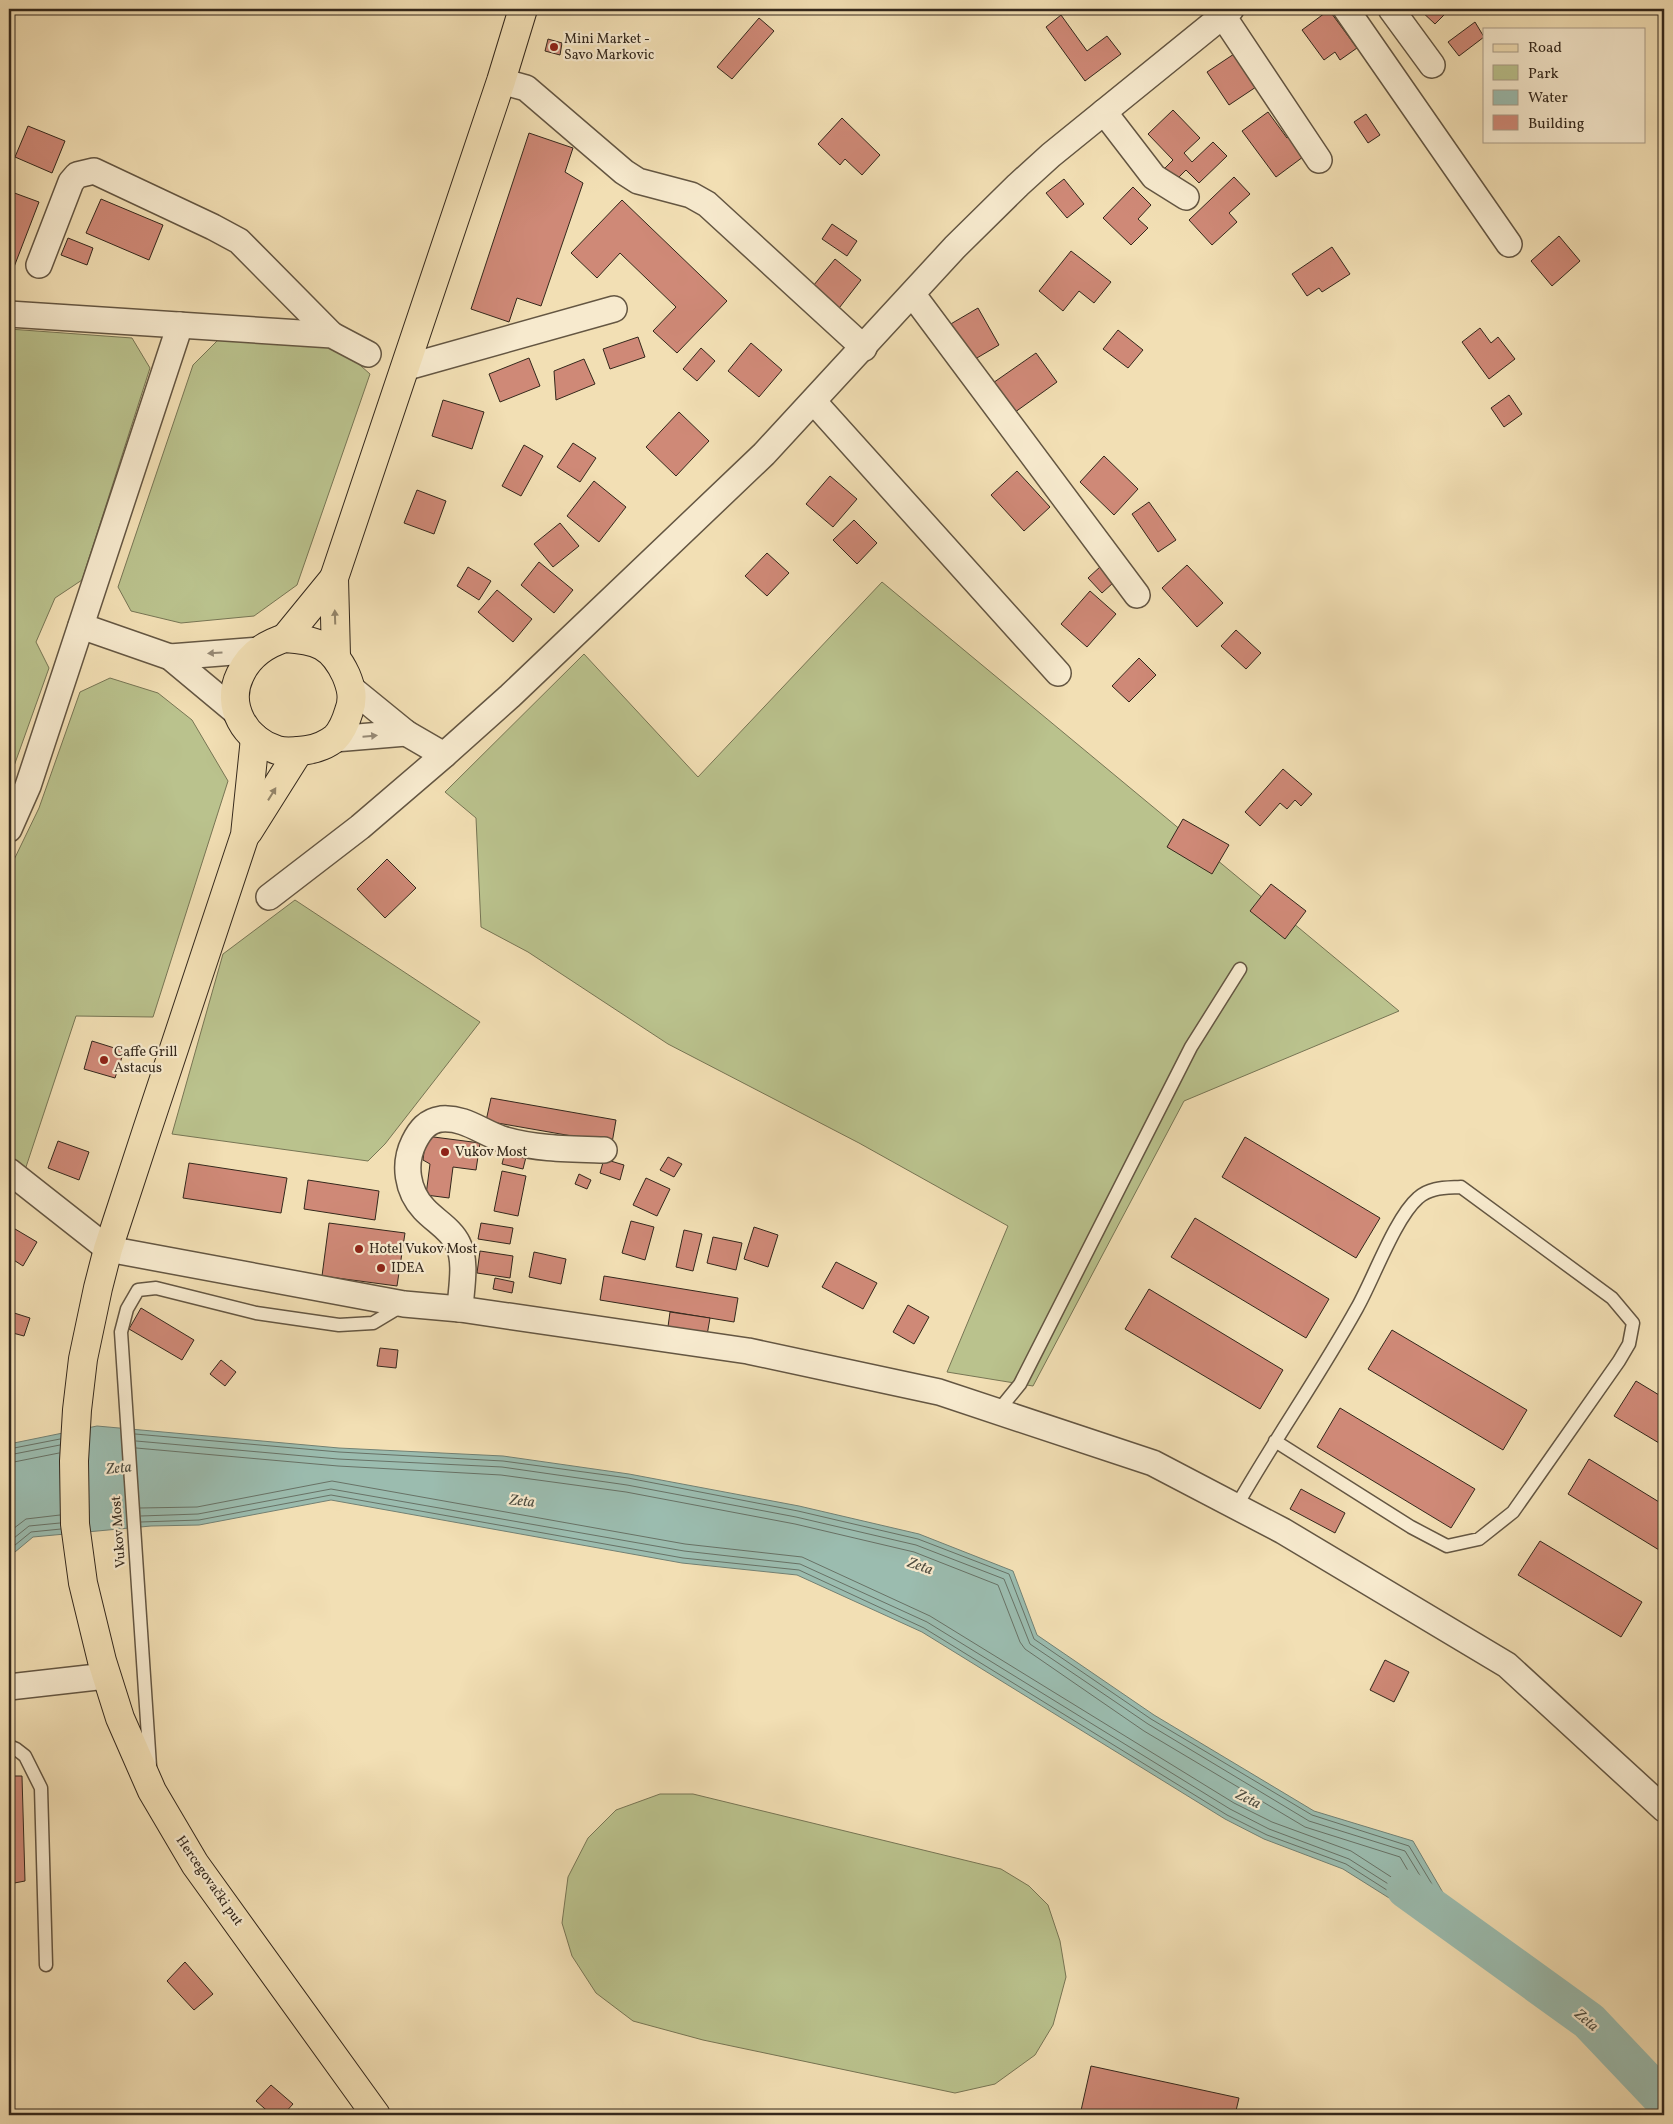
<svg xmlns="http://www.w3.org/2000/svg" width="1673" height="2124" viewBox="0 0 1673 2124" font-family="Vollkorn,serif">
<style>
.green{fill:#bac28d;stroke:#777554}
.water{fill:#9bbcaf;stroke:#728174}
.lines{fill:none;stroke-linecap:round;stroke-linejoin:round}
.shore{stroke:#687266;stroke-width:1}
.river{stroke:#9bbcaf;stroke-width:39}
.building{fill:#cf8977;stroke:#34281c}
.service-casing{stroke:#645642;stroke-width:15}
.minor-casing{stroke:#645642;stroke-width:28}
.primary-casing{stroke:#34281c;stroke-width:30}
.service{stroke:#f7eace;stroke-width:12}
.minor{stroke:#f7eace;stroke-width:25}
.primary{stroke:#f2dfb4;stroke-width:28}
.oneway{fill:#938468}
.oneway2{fill:#968975}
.poi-dot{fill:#8f2418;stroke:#f7eace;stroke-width:2}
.labels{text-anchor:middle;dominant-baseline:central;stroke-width:4.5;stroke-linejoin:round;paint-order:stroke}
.poi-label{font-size:14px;fill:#34281c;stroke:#f7eace;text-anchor:start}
.street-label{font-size:14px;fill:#34281c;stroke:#f7eace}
.water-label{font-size:15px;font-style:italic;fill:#4e4d41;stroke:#f7eace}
</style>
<rect width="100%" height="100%" fill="#f2dfb4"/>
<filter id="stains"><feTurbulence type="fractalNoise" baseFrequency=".004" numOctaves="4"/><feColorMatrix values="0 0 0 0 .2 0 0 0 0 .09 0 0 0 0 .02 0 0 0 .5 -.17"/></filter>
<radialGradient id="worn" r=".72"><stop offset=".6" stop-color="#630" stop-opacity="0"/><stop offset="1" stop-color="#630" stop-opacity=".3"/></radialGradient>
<g class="green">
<path d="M9 329 132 338 150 368 82 580 55 598 36 642 49 668 9 780Z"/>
<path d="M220 338 334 342 370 374 297 585 254 616 181 623 131 611 118 587 193 365Z"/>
<path d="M882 582 1399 1011 1184 1101 1033 1386 947 1372 1008 1226 859 1143 668 1044 528 952 481 927 476 818 445 792 584 654 698 777Z"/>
<path d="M110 678 158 693 192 720 228 781 153 1017 76 1016 25 1170 9 1153V870L39 808 80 692Z"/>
<path d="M295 900 480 1022 385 1144 368 1161 172 1134 223 954Z"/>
<path d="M660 1794H693L1001 1869 1029 1886 1048 1905 1060 1941 1066 1977 1053 2025 1035 2055 995 2084 955 2093 703 2040 633 2021 596 1993 572 1956 562 1923 568 1877 588 1838 616 1810Z"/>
</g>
<path class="water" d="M97 1426 339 1448 503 1456 629 1474 799 1506 919 1534 1013 1571 1037 1635 1154 1715 1314 1811 1413 1841 1449 1903V1919L1440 1930 1343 1869 1264 1839 1225 1819 922 1632 797 1575 682 1563 331 1500 199 1525 151 1526 33 1537 9 1557V1444Z"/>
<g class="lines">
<g class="shore">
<path d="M135 1434 339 1452 503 1461 628 1478 798 1511 918 1539 1009 1574 1034 1639 1151 1719 1312 1815 1409 1846 1444 1904V1917L1437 1922 1346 1864 1267 1835 1227 1815 924 1628 799 1570 683 1558 331 1495 199 1520 141 1522"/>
<path d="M136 1441 338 1459 502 1467 627 1485 796 1517 916 1545 1004 1579 1030 1644 1148 1724 1309 1821 1405 1851 1438 1905V1912L1434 1913 1349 1859 1269 1829 1230 1809 927 1622 800 1564 684 1551 331 1489 198 1514 141 1516"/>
<path d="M136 1448 338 1466 501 1475 626 1492 795 1524 914 1552 998 1585 1020 1642 1025 1649 1144 1731 1305 1827 1400 1857 1420 1891 1416 1893 1351 1851 1272 1822 1234 1803 930 1616 802 1557 685 1544 332 1481 197 1507 140 1508"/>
<path d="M9 1449 60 1439"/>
<path d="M9 1455 60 1445"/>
<path d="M9 1463 59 1453"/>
<path d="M9 1532 26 1519 60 1515"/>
<path d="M9 1542 29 1526 60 1523"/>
<path d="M9 1550 31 1532 61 1529"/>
</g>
<path class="river" d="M1406 1889 1589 2021 1664 2100"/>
</g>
<g class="building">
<path d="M1419 9H1450L1435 24Z"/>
<path d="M1329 10 1357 48 1340 60 1335 52 1324 60 1302 30Z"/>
<path d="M1061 15 1087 51 1107 36 1121 54 1085 81 1046 27Z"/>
<path d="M759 18 774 31 732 79 717 67Z"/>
<path d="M1475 22 1484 37 1459 56 1448 42Z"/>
<path d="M548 39 562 43 560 55 545 51Z"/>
<path d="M1234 54 1256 87 1229 105 1207 72Z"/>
<path d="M1173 110 1200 138 1184 153 1192 162 1213 142 1227 156 1199 183 1186 170 1174 182 1163 170 1173 160 1148 134Z"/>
<path d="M1268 112 1287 138 1292 134 1307 154 1276 177 1242 131Z"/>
<path d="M1366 114 1380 135 1368 143 1354 122Z"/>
<path d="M842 118 880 155 862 175 845 159 840 165 818 144Z"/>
<path d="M28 126 65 141 52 173 15 157Z"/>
<path d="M529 133 573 148 565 172 583 183 541 306 517 298 509 322 471 309Z"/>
<path d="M1234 177 1250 194 1229 213 1237 222 1212 245 1189 220Z"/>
<path d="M1064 179 1084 204 1067 218 1046 193Z"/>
<path d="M1133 187 1151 205 1138 219 1148 228 1131 245 1103 218Z"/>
<path d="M9 191 39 202 9 280Z"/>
<path d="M101 199 163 225 149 260 86 233Z"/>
<path d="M622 200 727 301 677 353 653 331 676 307 620 253 597 278 571 253Z"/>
<path d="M832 224 857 241 847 256 822 239Z"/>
<path d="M1559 236 1580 261 1552 286 1531 261Z"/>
<path d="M68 238 93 248 87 265 61 255Z"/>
<path d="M1332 247 1350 274 1322 292 1319 288 1307 296 1292 274Z"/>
<path d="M1071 251 1111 282 1094 303 1079 291 1063 311 1039 291Z"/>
<path d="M835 259 861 280 836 312 809 291Z"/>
<path d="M978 308 999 345 970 362 949 325Z"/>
<path d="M1480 328 1491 343 1498 337 1515 359 1489 379 1462 342Z"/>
<path d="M1118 330 1143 350 1128 368 1103 349Z"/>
<path d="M638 337 645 357 610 369 603 349Z"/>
<path d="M751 343 782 370 759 397 728 371Z"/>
<path d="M701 348 715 361 697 381 683 369Z"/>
<path d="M1036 353 1057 382 1011 415 990 385Z"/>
<path d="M529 358 540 386 500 402 489 374Z"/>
<path d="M584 359 595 384 556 400 554 371Z"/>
<path d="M1509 395 1522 414 1504 427 1491 408Z"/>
<path d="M443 400 484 412 472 449 432 436Z"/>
<path d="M679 412 709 441 676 476 646 447Z"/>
<path d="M573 443 596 458 580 482 557 467Z"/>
<path d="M524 445 543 456 521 496 502 486Z"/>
<path d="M1104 456 1138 489 1114 515 1080 482Z"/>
<path d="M1017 471 1050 507 1024 531 991 495Z"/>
<path d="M830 476 857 499 833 527 806 504Z"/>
<path d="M594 481 626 507 599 542 567 516Z"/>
<path d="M417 490 446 501 434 534 404 523Z"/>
<path d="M1149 502 1176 540 1158 552 1132 514Z"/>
<path d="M854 520 877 543 857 564 833 540Z"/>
<path d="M560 523 579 546 553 567 534 544Z"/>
<path d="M767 553 789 573 767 596 745 576Z"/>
<path d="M539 562 573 590 554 613 521 585Z"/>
<path d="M1187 565 1223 603 1197 627 1162 588Z"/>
<path d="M1101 566 1114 582 1102 593 1088 578Z"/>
<path d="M468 567 491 581 479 600 457 586Z"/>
<path d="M497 590 532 619 513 642 478 612Z"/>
<path d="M1090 591 1116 614 1087 647 1061 624Z"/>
<path d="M1236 630 1261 653 1246 669 1221 646Z"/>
<path d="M1139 658 1156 675 1129 702 1112 686Z"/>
<path d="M1283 769 1312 794 1301 806 1295 800 1287 809 1280 803 1260 826 1245 812Z"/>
<path d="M1183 819 1229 845 1212 874 1167 847Z"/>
<path d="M387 859 416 888 385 918 357 889Z"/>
<path d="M1271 884 1306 911 1285 939 1250 911Z"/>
<path d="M92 1041 124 1051 115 1078 84 1069Z"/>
<path d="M491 1098 616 1120 612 1143 486 1121Z"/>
<path d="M426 1136 480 1143 476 1170 453 1167 449 1198 426 1195 430 1164 423 1160Z"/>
<path d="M1245 1137 1380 1218 1356 1258 1222 1177Z"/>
<path d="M58 1141 89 1152 79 1180 48 1168Z"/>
<path d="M505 1152 526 1157 523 1169 502 1164Z"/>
<path d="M668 1157 682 1164 674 1177 660 1170Z"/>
<path d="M604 1159 624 1165 620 1180 600 1173Z"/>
<path d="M189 1163 287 1178 281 1213 183 1198Z"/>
<path d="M502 1171 526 1176 518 1216 494 1211Z"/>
<path d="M579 1174 591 1180 587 1189 575 1184Z"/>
<path d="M646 1178 670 1189 657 1216 633 1205Z"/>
<path d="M308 1180 379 1191 375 1220 304 1209Z"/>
<path d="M1195 1218 1329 1299 1306 1338 1171 1257Z"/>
<path d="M631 1221 654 1227 645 1260 622 1253Z"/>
<path d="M329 1223 405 1233 397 1286 322 1276Z"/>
<path d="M481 1223 513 1228 510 1244 478 1239Z"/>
<path d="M10 1226 37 1242 23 1266 9 1257Z"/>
<path d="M754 1227 778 1235 768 1267 744 1259Z"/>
<path d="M684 1230 702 1234 693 1271 676 1267Z"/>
<path d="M713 1237 742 1243 736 1270 707 1263Z"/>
<path d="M480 1251 513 1256 510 1278 477 1273Z"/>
<path d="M534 1252 566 1259 561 1284 529 1277Z"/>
<path d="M836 1262 877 1283 863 1309 822 1287Z"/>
<path d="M604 1276 738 1298 734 1322 600 1300Z"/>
<path d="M495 1278 514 1282 512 1293 493 1289Z"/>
<path d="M1149 1289 1283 1370 1260 1409 1125 1329Z"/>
<path d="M908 1305 929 1317 914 1344 893 1332Z"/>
<path d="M141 1308 194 1340 182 1360 129 1329Z"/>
<path d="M11 1312 30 1318 24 1336 9 1332Z"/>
<path d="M670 1312 710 1318 706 1341 667 1334Z"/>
<path d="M1392 1330 1527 1410 1503 1450 1368 1369Z"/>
<path d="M380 1348 398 1350 396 1368 377 1366Z"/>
<path d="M221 1360 236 1372 225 1386 210 1374Z"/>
<path d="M1636 1381 1664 1398V1446L1614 1416Z"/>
<path d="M1340 1408 1475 1489 1451 1528 1317 1447Z"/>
<path d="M1589 1459 1664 1505V1553L1568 1494Z"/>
<path d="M1301 1489 1345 1513 1335 1533 1290 1509Z"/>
<path d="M1540 1541 1642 1602 1621 1637 1518 1575Z"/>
<path d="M1385 1660 1409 1672 1394 1702 1370 1690Z"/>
<path d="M9 1776H22L25 1881 9 1884Z"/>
<path d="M185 1962 213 1994 194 2010 167 1981Z"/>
<path d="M1091 2066 1239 2098 1235 2115H1080Z"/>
<path d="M271 2085 293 2104 283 2115H272L256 2101Z"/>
<path d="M298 2109 305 2115H293Z"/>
</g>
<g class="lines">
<g class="service-casing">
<g id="service">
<path d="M998 1411 1020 1384 1191 1047 1240 969"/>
<path d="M1236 1507C1274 1440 1320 1375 1357 1308 1373 1280 1395 1218 1418 1198 1430 1187 1445 1188 1461 1187L1612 1298 1633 1323 1629 1344 1619 1361 1513 1512 1479 1539 1447 1546 1411 1527 1275 1441"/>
<path d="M9 1746 16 1749 25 1756 41 1788 46 1965"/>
<path d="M150 1766 121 1332 127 1309 138 1290 156 1288 256 1313 339 1325 373 1323 403 1305"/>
</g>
</g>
<g class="minor-casing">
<g id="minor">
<path d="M1346 9 1509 244"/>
<path d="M1391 9 1432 65"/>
<path d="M1223 16 1319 160"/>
<path d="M501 81 526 88 624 172 638 181 691 195 707 204 864 348"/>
<path d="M1104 112 1154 177 1186 197"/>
<path d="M39 265 71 182 77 175 94 171 213 227 239 241 332 335"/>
<path d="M913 295 1137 595"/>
<path d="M9 314 332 335 368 354"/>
<path d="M404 368 614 309"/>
<path d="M814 402 1058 673"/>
<path d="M81 626 170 657 236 712"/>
<path d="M170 657 259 650"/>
<path d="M352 689 406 733 444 755 510 696 764 454 955 247 1018 185 1051 155 1231 9"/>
<path d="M334 739 406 733"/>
<path d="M9 829 28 786 180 325"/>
<path d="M269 897 360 827 444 755"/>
<path d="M9 1171 108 1249 404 1304 460 1309 748 1351 939 1392 1153 1463 1283 1531 1507 1665 1664 1809"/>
<path d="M460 1309C461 1289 467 1262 458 1244 451 1229 435 1221 424 1209 407 1191 403 1164 414 1142 420 1130 427 1121 441 1119 465 1117 481 1132 502 1139 535 1149 570 1149 604 1150"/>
<path d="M9 1687 106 1676"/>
</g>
</g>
<g class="primary-casing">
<g id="primary">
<path d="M285 638C317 640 332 645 346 675 351 687 354 698 349 711 346 721 342 731 335 738 328 744 316 749 307 750 298 751 286 753 277 750 245 740 225 706 240 675 249 655 266 644 285 638Z"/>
<path d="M285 638 334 578"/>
<path d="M336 656 334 578 501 81 523 9"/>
<path d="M255 738 245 835 147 1130 108 1249 98 1288 83 1359 77 1410 74 1461 75 1524 83 1583 102 1661 120 1718 152 1791 195 1864 376 2115"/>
<path d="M248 832 299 751"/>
</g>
</g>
<use href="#service" class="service"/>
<use href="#minor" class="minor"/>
<use href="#primary" class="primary"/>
</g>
<defs><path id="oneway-solid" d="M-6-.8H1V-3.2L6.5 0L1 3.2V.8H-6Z" transform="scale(1.25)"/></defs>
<g class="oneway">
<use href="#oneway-solid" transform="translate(335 617) rotate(-92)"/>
<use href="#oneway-solid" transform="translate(272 794) rotate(-58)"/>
</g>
<g class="oneway2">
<use href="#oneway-solid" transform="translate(215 653) rotate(176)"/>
<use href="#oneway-solid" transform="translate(370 736) rotate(-5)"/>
</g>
<g class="poi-dot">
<circle cx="554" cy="47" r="5"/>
<circle cx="104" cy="1060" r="5"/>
<circle cx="445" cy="1152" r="5"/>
<circle cx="359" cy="1249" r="5"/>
<circle cx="381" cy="1268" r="5"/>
</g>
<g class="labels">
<g class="poi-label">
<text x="564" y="39">Mini Market -<tspan x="564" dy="16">Savo Markovic</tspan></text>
<text x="114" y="1052">Caffe Grill<tspan x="114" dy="16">Astacus</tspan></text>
<text x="455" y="1152">Vukov Most</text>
<text x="369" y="1249">Hotel Vukov Most</text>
<text x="391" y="1268">IDEA</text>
</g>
<g class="street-label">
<text transform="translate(119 1532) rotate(-94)">Vukov Most</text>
<text transform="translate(209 1881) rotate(55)">Hercegovački put</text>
</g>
<g class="water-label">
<text transform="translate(119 1469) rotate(-6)">Zeta</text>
<text transform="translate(522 1502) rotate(6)">Zeta</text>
<text transform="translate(920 1567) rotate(19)">Zeta</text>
<text transform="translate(1248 1800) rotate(26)">Zeta</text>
<text transform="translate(1586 2021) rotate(40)">Zeta</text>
</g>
</g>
<rect width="1673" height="2124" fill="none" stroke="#f2dfb4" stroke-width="30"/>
<rect x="10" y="10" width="1653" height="2104" fill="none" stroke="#34281c" stroke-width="2.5"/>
<rect x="15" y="15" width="1643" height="2094" fill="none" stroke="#34281c"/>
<rect x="1483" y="28" width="162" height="115" fill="#f7eace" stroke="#a99c87"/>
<rect x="1493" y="44" width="25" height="8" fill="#f2dfb4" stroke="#a99c87"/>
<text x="1528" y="52" font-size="15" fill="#34281c">Road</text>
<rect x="1493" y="65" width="25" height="15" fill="#bac28d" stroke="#a99c87"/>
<text x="1528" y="78" font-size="15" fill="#34281c">Park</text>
<rect x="1493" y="90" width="25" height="15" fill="#9bbcaf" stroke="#a99c87"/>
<text x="1528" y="102" font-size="15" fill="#34281c">Water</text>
<rect x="1493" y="115" width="25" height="15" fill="#cf8977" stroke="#a99c87"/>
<text x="1528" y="128" font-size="15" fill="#34281c">Building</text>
<rect width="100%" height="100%" filter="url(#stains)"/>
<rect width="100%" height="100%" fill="url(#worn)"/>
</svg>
